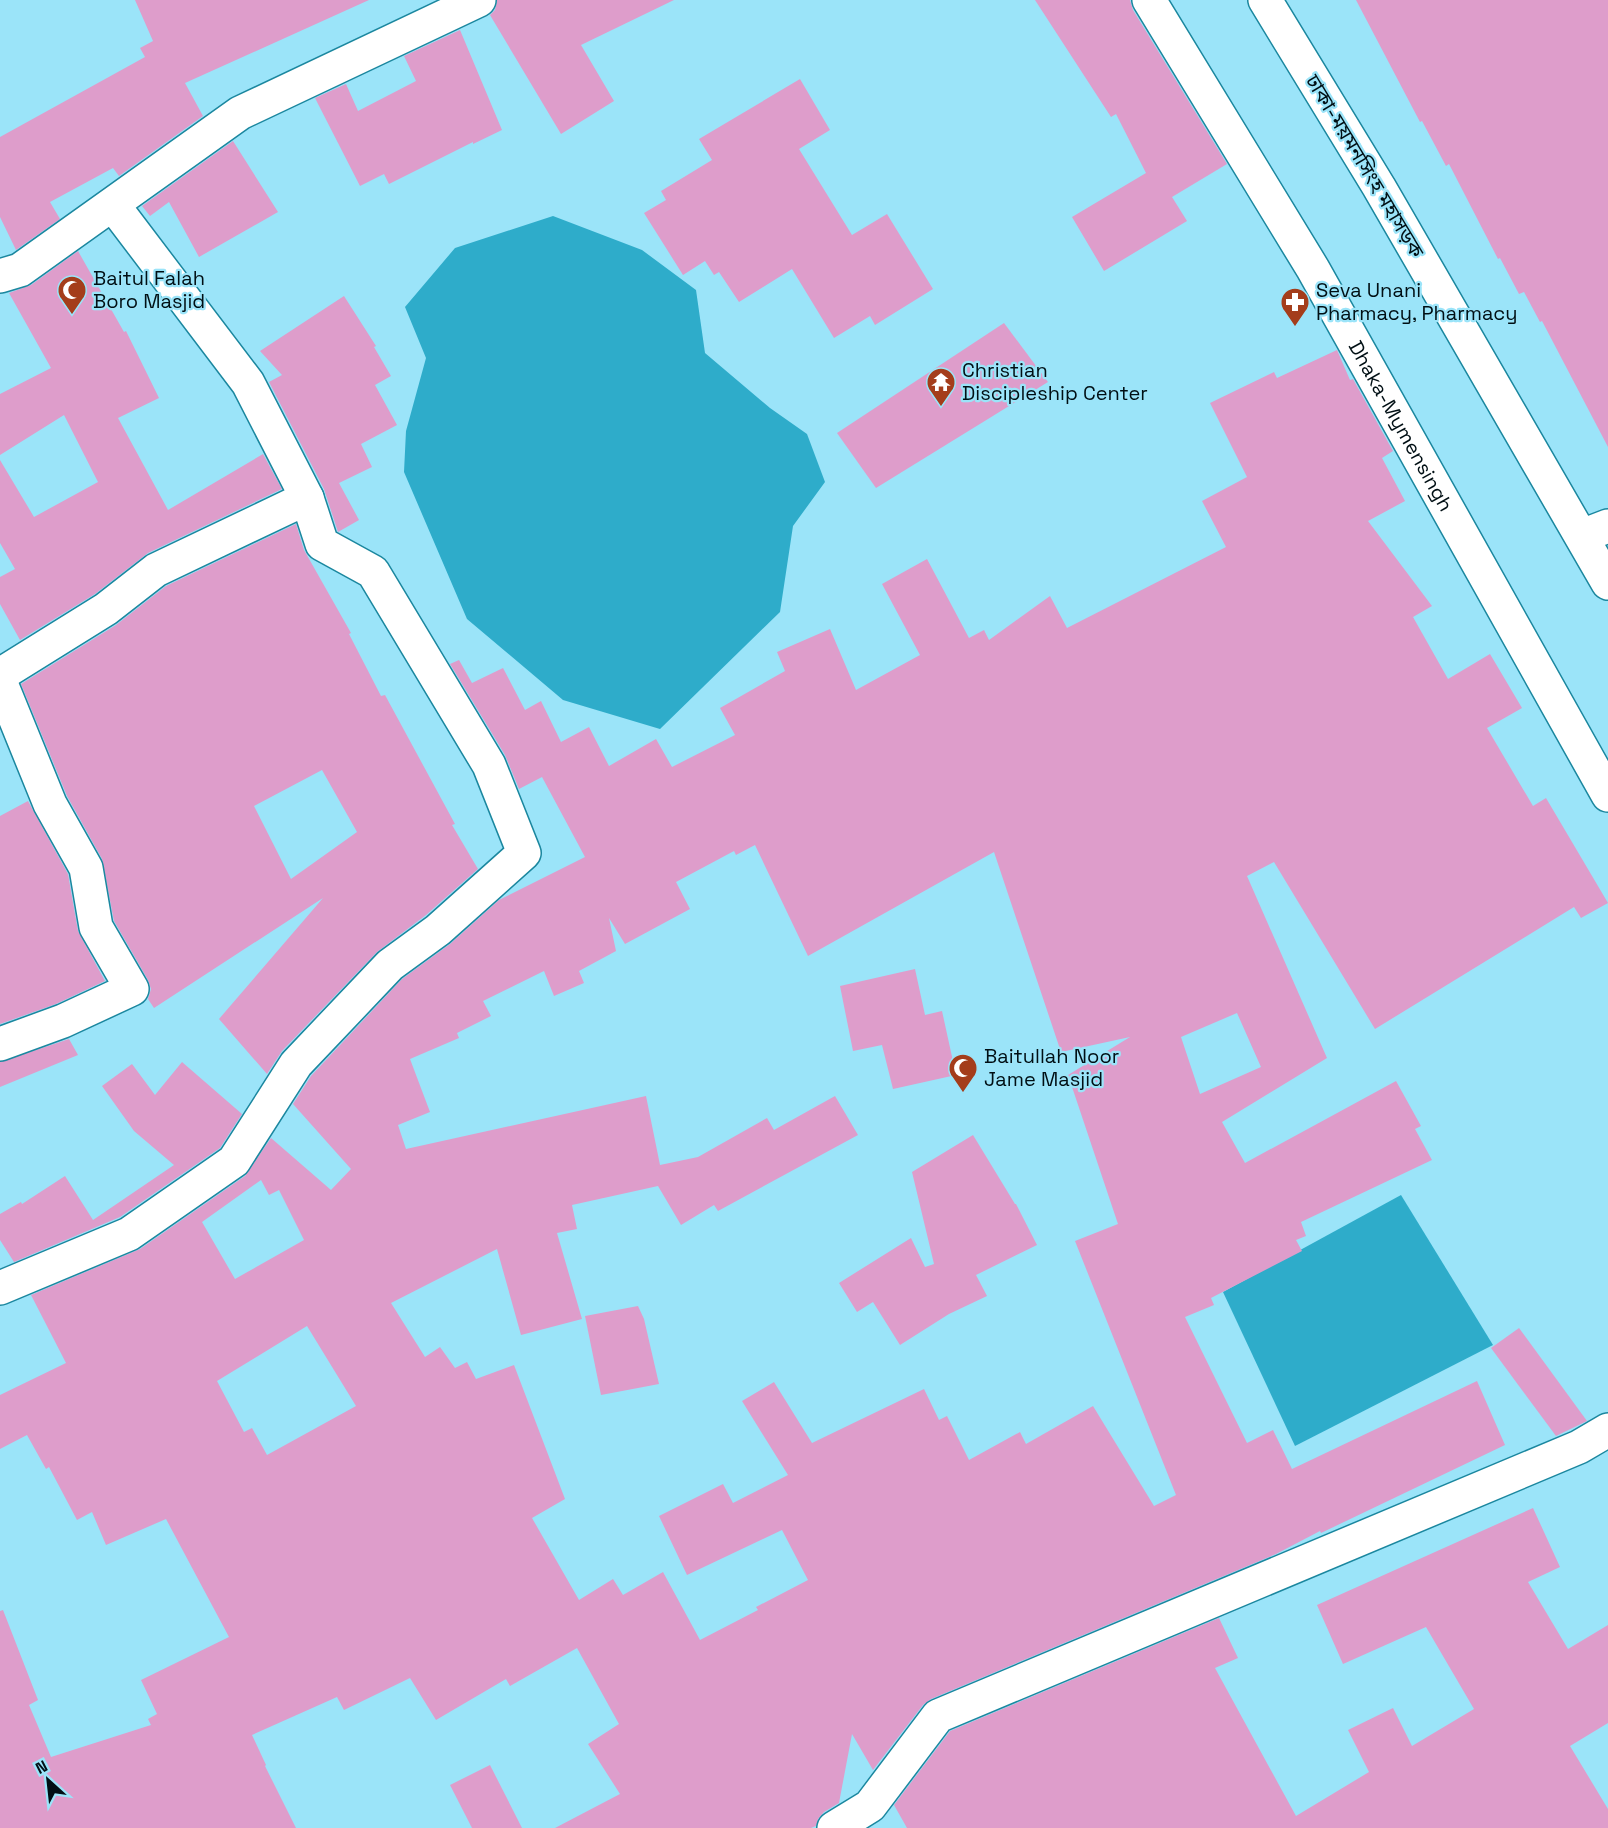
<svg xmlns="http://www.w3.org/2000/svg" width="1608" height="1828" viewBox="0 0 1608 1828" font-family="'Space Grotesk','Noto Sans Bengali',sans-serif">
<style>
.water{fill:#2eacca}
.building{fill:#de9dcb;fill-rule:evenodd}
.lines{fill:none;stroke-linecap:round;stroke-linejoin:round}
.street-casing{stroke:#1b879f;stroke-width:36}
.highway-casing{stroke:#1b879f;stroke-width:36}
.street{stroke:#fff;stroke-width:33}
.highway{stroke:#fff;stroke-width:33}
.labels{text-anchor:middle;dominant-baseline:central;stroke-width:4.5;stroke-linejoin:round;paint-order:stroke}
.street-label{font-size:20px;fill:#000f14;stroke:#9be4f9}
.poi-label{font-size:20px;fill:#000f14;stroke:#9be4f9;text-anchor:start}
</style>
<rect width="100%" height="100%" fill="#9be4f9"/>
<g class="water">
<path d="M553 216 642 250 696 290 705 353 770 408 807 434 825 482 793 526 780 612 660 729 563 700 467 619 404 472 406 431 426 358 405 307 455 248Z"/>
<path d="M1401 1195 1493 1345 1295 1446 1223 1292Z"/>
</g>
<g class="building">
<path d="M135 0H369L185 83 203 116 119 176 113 168 50 202 60 219 16 250 0 217V137L145 57 140 48 153 41Z"/>
<path d="M497 0H674L581 45 614 101 561 134 490 15 495 10Z"/>
<path d="M1035 0H1130L1133 10 1227 164 1172 197 1187 221 1104 271 1072 217 1146 173 1116 114 1111 117Z"/>
<path d="M1356 0H1608V447L1542 321 1540 322 1524 292 1519 294 1500 258 1498 259 1449 164 1446 166 1422 121 1420 122Z"/>
<path d="M460 30 502 130 473 144V142L389 184 384 174 360 186 315 98 346 84 358 111 416 81 404 56Z"/>
<path d="M800 79 830 130 799 149 852 235 887 214 933 289 875 325 870 316 834 338 792 269 739 302 719 272 714 275 705 261 683 275 644 213 666 200 661 191 712 160 699 139Z"/>
<path d="M233 141 278 212 199 257 169 202 150 216 142 206Z"/>
<path d="M78 251 124 332 126 331 159 398 118 418 168 510 263 454 282 489 148 553 95 594 20 640 0 604V577L15 569 0 543V460L34 517 98 482 64 415 0 455V394L51 368 9 293 31 285Z"/>
<path d="M344 296 376 346 374 347 391 376 375 385 397 425 361 444 372 467 339 483 359 520 338 532 324 489 269 382 282 375 260 351Z"/>
<path d="M1004 323 1048 382 876 488 837 433Z"/>
<path d="M1337 350 1350 380 1353 379 1393 451 1382 458 1405 501 1368 521 1432 606 1413 617 1448 679 1490 654 1522 708 1487 728 1533 806 1546 798 1608 903 1581 918 1574 907 1375 1029 1274 862 1247 876 1327 1058 1222 1122 1245 1163 1396 1081 1421 1126 1415 1129 1432 1160 1301 1222 1306 1236 1296 1240 1302 1251 1211 1298 1214 1305 1185 1317 1247 1443 1273 1430 1292 1469 1477 1381 1505 1445 1321 1533 1320 1531 1276 1554 931 1699 923 1705 873 1770 852 1734 839 1803 824 1812 818 1819 816 1826 811 1828H555L620 1794 588 1744 619 1724 577 1648 510 1686 506 1679 436 1720 410 1678 344 1710 337 1697 252 1735 266 1765 265 1766 296 1828H0V1611L3 1610 38 1700 29 1705 51 1757 151 1725 148 1719 157 1714 141 1680 229 1637 166 1519 106 1545 92 1512 77 1520 49 1467 46 1469 27 1435 0 1449V1395L66 1363 31 1295 140 1249 245 1176 271 1138 331 1190 351 1169 293 1104 311 1076 402 979 450 944 499 900 585 857 542 777 519 789 505 755 450 664 459 660 472 683 503 668 525 710 541 701 561 742 589 727 609 766 656 739 672 767 735 735 720 708 785 671 777 652 830 629 856 690 920 655 882 584 927 559 969 638 984 630 989 640 1050 596 1067 628 1226 547 1202 501 1247 477 1210 403 1274 372 1277 378ZM755 845 808 956 994 852 1061 1052 1130 1037 1068 1075 1118 1224 1075 1241 1176 1495 1154 1506 1093 1406 1026 1444 1020 1432 969 1460 947 1416 939 1420 924 1389 812 1443 774 1382 742 1401 788 1475 733 1503 723 1484 659 1516 687 1575 782 1530 808 1580 756 1607 758 1610 700 1640 663 1572 623 1595 613 1579 579 1600 532 1518 565 1499 514 1365 476 1379 467 1362 455 1368 440 1347 425 1357 391 1303 497 1249 521 1335 582 1319 557 1233 577 1229 572 1205 658 1186 681 1225 714 1205 718 1211 858 1135 835 1096 774 1130 767 1118 698 1157 660 1165 646 1096 406 1149 398 1125 430 1112 410 1059 459 1038 457 1033 491 1016 483 1001 544 971 554 996 584 983 579 971 616 951 609 918 625 944 690 909 676 882 734 851 736 855ZM1237 1013 1261 1067 1200 1094 1181 1037ZM261 1180 269 1195 279 1190 304 1240 235 1279 202 1222ZM307 1326 356 1406 267 1455 252 1428 244 1432 217 1381Z"/>
<path d="M296 524 304 550 351 633 349 634 381 696 385 695 455 824 452 825 478 869 426 915 377 952 282 1051 267 1074 219 1019 323 898 154 1008 148 999 151 989 148 980 114 921 102 859 67 796 21 684 116 625 166 586ZM322 770 357 832 291 879 254 806Z"/>
<path d="M28 801 68 874 78 931 105 981 56 1004 0 1024V816Z"/>
<path d="M915 969 925 1015 942 1011 956 1075 893 1089 882 1045 853 1051 840 986Z"/>
<path d="M69 1039 78 1055 0 1087V1062Z"/>
<path d="M182 1062 242 1114 220 1148 120 1217 14 1262 0 1240V1214L21 1202 22 1204 65 1176 93 1220 174 1165 134 1131 102 1086 132 1064 155 1095Z"/>
<path d="M973 1135 1015 1204H1016L1037 1245 976 1275 987 1296 949 1314 900 1345 873 1302 857 1312 839 1283 911 1238 925 1267 934 1264 912 1172Z"/>
<path d="M638 1306 644 1319 659 1384 601 1395 585 1316Z"/>
<path d="M1519 1328 1587 1421 1556 1436 1491 1348Z"/>
<path d="M1533 1508 1560 1567 1528 1582 1568 1649 1608 1625V1723L1570 1746 1608 1809V1828H907L894 1805 950 1731 1219 1618 1238 1658 1215 1668 1296 1816 1369 1772 1348 1730 1393 1708 1412 1746 1474 1709 1426 1627 1343 1664 1317 1605Z"/>
<path d="M490 1765 522 1828H472L450 1785Z"/>
</g>
<g class="lines">
<g class="street-casing">
<g id="street">
<path d="M113 205 248 383 307 498"/>
<path d="M0 276 20 270 240 113 479 0"/>
<path d="M1582 536 1608 526"/>
<path d="M0 675 106 609 156 570 307 498 322 544 373 572 489 765 524 853 438 930 390 965 296 1064 234 1161 129 1234 0 1288"/>
<path d="M0 681 50 804 86 868 96 927 132 989 63 1021 0 1044"/>
<path d="M834 1828 870 1806 938 1716 1579 1447 1608 1430"/>
</g>
</g>
<g class="highway-casing">
<g id="highway">
<path id="s1" d="M1149 0 1313 269 1608 795"/>
<path d="M1265 0 1379 187 1608 583"/>
</g>
</g>
<use href="#street" class="street"/>
<use href="#highway" class="highway"/>
</g>
<defs>
<g id="mosque-pin" transform="scale(1.5)"><path d="M0 17L-7.5 6A9.5 9.5 0 1 1 7.5 6Z" fill="#a43d1b" stroke="#9be4f9"/><path d="M3.5-4.9A6 6 0 1 0 3.5 4.9A5 5 0 1 1 3.5-4.9Z" fill="#fff"/></g>
<g id="pharmacy-pin" transform="scale(1.5)"><path d="M0 17L-7.5 6A9.5 9.5 0 1 1 7.5 6Z" fill="#a43d1b" stroke="#9be4f9"/><path d="M-2-6h4v4h4v4h-4v4h-4v-4h-4v-4h4Z" fill="#fff"/></g>
<g id="temple-pin" transform="scale(1.5)"><path d="M0 17L-7.5 6A9.5 9.5 0 1 1 7.5 6Z" fill="#a43d1b" stroke="#9be4f9"/><path d="M0-6L5-2H3V0L6.5 2.5H4V6H1.5V3h-3V6H-4V2.5H-6.5L-3 0V-2H-5Z" fill="#fff"/></g>
</defs>
<g fill-rule="evenodd">
<use href="#mosque-pin" x="72" y="290"/>
<use href="#pharmacy-pin" x="1295" y="302"/>
<use href="#temple-pin" x="941" y="382"/>
<use href="#mosque-pin" x="963" y="1068"/>
</g>
<g class="labels">
<g class="street-label">
<text transform="translate(1365 166) rotate(59)">ঢাকা-ময়মনসিংহ মহাসড়ক</text>
<text stroke="none"><textPath href="#s1" startOffset="495">Dhaka-Mymensingh</textPath></text>
</g>
<g class="poi-label">
<text x="93" y="278">Baitul Falah<tspan x="93" dy="23">Boro Masjid</tspan></text>
<text x="1316" y="290">Seva Unani<tspan x="1316" dy="23">Pharmacy, Pharmacy</tspan></text>
<text x="962" y="370">Christian<tspan x="962" dy="23">Discipleship Center</tspan></text>
<text x="984" y="1056">Baitullah Noor<tspan x="984" dy="23">Jame Masjid</tspan></text>
</g>
</g>
<g transform="translate(48 1780) rotate(333)" stroke="#9be4f9" stroke-width="4.5" paint-order="stroke">
<path d="M0-4.5L10 22L0 15L-10 22Z" fill="#000f14"/>
<text y="-9" font-size="16" font-weight="bold" text-anchor="middle" fill="#000f14">N</text>
</g>
</svg>
